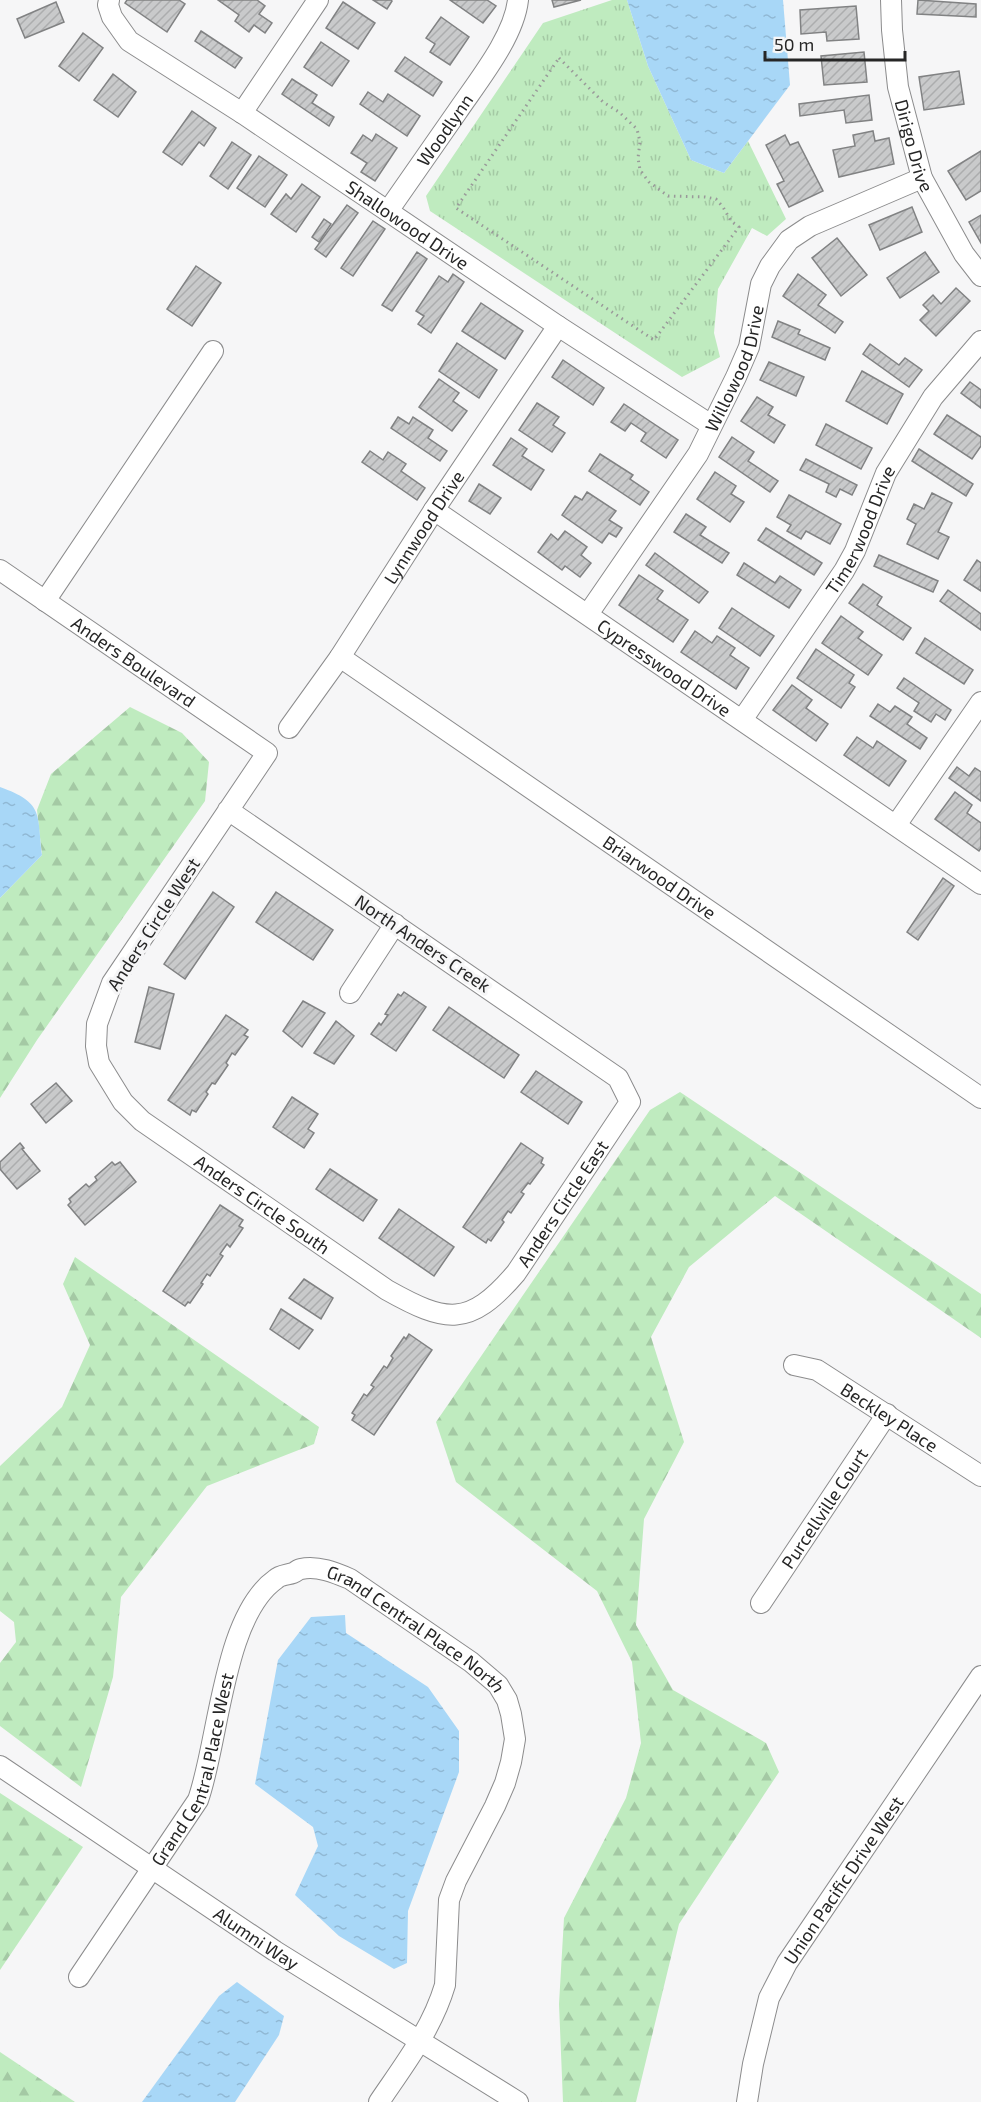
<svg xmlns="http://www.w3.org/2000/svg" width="981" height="2102" viewBox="0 0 981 2102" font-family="'Exo 2',sans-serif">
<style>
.forest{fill:url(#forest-firs)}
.park{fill:url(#park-tufts)}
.water{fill:url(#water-ripples)}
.building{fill:url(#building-hatch);stroke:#818283;stroke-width:1.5}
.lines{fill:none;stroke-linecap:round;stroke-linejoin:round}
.minor-casing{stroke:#8c8c8d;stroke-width:22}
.path{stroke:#999;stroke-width:3;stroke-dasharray:1.5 4.5;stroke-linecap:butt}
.minor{stroke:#fff;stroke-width:20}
.labels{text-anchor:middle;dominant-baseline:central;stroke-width:6;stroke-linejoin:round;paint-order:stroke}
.street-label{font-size:18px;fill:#262626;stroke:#f6f6f7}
</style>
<defs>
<pattern id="forest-firs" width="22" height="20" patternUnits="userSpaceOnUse" patternTransform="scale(1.5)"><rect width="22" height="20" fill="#bfebbf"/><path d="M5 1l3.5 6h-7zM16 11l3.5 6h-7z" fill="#a4c9a4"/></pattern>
<pattern id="park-tufts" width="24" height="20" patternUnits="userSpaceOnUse" patternTransform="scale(1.5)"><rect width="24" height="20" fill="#bfebbf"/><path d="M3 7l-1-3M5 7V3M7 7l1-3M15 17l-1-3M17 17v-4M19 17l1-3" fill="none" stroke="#a4c9a4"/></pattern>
<pattern id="water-ripples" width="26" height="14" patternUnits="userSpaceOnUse" patternTransform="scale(1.5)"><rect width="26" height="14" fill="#a8d7f7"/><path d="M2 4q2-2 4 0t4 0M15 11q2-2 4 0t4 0" fill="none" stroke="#90b8d4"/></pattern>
<pattern id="building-hatch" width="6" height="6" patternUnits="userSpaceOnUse" patternTransform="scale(1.5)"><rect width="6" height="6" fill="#c9cacb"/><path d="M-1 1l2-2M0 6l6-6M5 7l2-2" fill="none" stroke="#acadae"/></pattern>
</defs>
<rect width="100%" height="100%" fill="#f6f6f7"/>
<g class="forest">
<path d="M130 707 182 733 209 762 205 801 37 1040 0 1098V898L42 855 37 810 51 774Z"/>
<path d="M680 1092 981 1294V1338L775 1196 689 1267 651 1337 684 1442 644 1519 636 1625 673 1690 766 1743 779 1772 679 1924 636 2102H563L559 2004 564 1918 626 1798 641 1743 632 1662 597 1591 456 1482 436 1422 650 1110Z"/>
<path d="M75 1257 319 1427 314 1444 207 1486 121 1597 113 1677 81 1787 0 1726V1663L16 1642 14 1622 0 1611V1466L62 1407 90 1345 63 1284Z"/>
<path d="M0 1793 83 1847 0 1970Z"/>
<path d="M0 2052 75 2102H0Z"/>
</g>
<path class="park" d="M612 0H627L648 66 691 160 724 173 748 141 786 219 767 236 752 228 718 289 714 333 720 357 682 377 430 211 426 196 543 23Z"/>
<g class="water">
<path d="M627 0H783L790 85 724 173 691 160 648 66Z"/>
<path d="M0 787C44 803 37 813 42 855L0 898Z"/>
<path d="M345 1615 346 1633 428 1687 459 1731V1772L408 1911 407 1963 394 1969 339 1936 295 1895 318 1846 313 1827 255 1784 278 1660 311 1617Z"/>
<path d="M237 1982 284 2016 279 2035 235 2102H142L219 1996Z"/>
</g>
<g class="building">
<path d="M127 0H179L185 4 167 32 125 3Z"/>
<path d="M218 0H257L265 6 259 14 272 23 265 33 254 25 249 32 235 21 239 15Z"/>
<path d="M373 0H391L392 1 387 9Z"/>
<path d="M450 0H487L496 6 483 23Z"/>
<path d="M552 0H581L554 7Z"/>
<path d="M918 0 976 4V17L917 14Z"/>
<path d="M56 2 64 22 25 38 17 19Z"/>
<path d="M343 2 375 23 358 49 326 28Z"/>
<path d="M856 6 859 39 827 41 826 32 801 34 800 10Z"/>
<path d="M441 17 469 37 450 65 430 52 435 44 426 38Z"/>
<path d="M201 31 242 58 235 68 195 41Z"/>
<path d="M83 33 103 48 79 81 59 66Z"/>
<path d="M321 42 349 61 332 86 304 67Z"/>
<path d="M864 52 867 82 824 85 821 56Z"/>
<path d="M405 57 442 82 433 96 395 71Z"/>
<path d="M959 71 964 104 924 110 919 77Z"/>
<path d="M113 74 136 92 118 117 94 100Z"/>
<path d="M292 79 317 95 312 103 334 117 329 126 282 94Z"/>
<path d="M368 92 383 102 388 94 420 116 407 136 360 104Z"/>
<path d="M869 95 872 120 846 123 844 110 800 116 799 104Z"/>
<path d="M192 111 216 128 204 146 199 142 182 165 163 152Z"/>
<path d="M873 131 875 141 889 138 894 164 839 177 833 150 855 146 853 135Z"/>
<path d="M376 134 397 148 375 181 361 172 367 163 351 153 363 135 372 141Z"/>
<path d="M785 135 790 145 798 142 823 191 789 207 777 184 784 181 766 145Z"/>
<path d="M232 142 251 155 228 189 210 176Z"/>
<path d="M981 151V191L966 200 948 171Z"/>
<path d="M259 156 287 175 265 207 237 188Z"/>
<path d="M302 184 320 197 296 232 271 214 286 194 291 199Z"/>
<path d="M347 205 358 213 326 257 315 249Z"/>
<path d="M912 207 922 232 880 250 869 225Z"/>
<path d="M981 215V243L969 222Z"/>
<path d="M324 219 331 224 319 242 312 237Z"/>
<path d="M373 221 385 229 353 276 341 268Z"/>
<path d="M837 238 867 275 841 296 812 258Z"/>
<path d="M417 252 427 259 392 311 382 305Z"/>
<path d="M925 252 939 272 900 298 887 278Z"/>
<path d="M196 266 221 283 192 326 167 309Z"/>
<path d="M453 274 464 282 431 333 418 324 424 316 416 311 439 276 448 282Z"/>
<path d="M798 274 826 295 818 305 843 322 835 333 783 296Z"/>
<path d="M956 288 970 301 936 336 920 320 929 311 923 305 933 295 941 304Z"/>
<path d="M481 303 523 331 505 359 462 331Z"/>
<path d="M778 321 800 330 798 334 830 348 825 360 772 337Z"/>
<path d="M457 343 497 370 479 398 439 371Z"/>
<path d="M870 344 899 365 905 358 922 370 909 387 863 354Z"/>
<path d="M563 360 604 388 593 405 552 377Z"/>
<path d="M769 362 804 377 796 396 760 380Z"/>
<path d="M862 371 903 394 887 424 846 401Z"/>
<path d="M439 379 459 393 453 401 467 411 452 431 419 407Z"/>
<path d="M970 382 981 390V408L961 393Z"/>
<path d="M757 397 773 407 768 415 785 425 774 443 741 421Z"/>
<path d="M537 403 559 417 553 425 565 433 552 452 519 430Z"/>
<path d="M624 404 678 440 666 458 641 441 646 433 631 423 625 431 611 422Z"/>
<path d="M947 415 981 437V446L972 459 934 434Z"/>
<path d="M398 417 409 424 413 417 433 430 428 438 447 451 440 461 391 428Z"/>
<path d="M826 424 872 448 861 469 816 445Z"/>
<path d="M732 437 754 452 748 461 778 481 770 492 719 457Z"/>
<path d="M511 438 527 449 522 456 544 470 531 490 493 465Z"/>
<path d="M919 449 973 484 966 496 912 461Z"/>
<path d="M370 451 383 460 388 452 406 464 401 471 425 488 417 500 362 462Z"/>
<path d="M600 454 633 475 630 479 649 492 640 505 589 471Z"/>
<path d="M806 459 857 485 852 495 840 489 836 497 826 492 829 484 800 470Z"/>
<path d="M715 472 736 486 731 494 744 502 730 522 697 499Z"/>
<path d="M479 484 501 498 490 514 469 501Z"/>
<path d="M587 492 616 511 609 520 622 528 616 537 609 533 602 543 562 515 575 496 582 500Z"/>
<path d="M932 493 952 503 938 532 949 537 938 559 907 544 916 524 907 519 914 504 924 509Z"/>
<path d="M789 495 841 524 830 544 806 531 801 539 787 531 791 525 777 517Z"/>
<path d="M686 514 706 527 700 535 729 553 722 563 674 532Z"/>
<path d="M766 528 822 563 814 575 758 540Z"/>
<path d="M565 531 587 547 581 555 591 563 580 577 565 566 562 570 538 552 551 534 558 540Z"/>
<path d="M655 553 708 592 699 603 646 565Z"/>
<path d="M879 555 938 581 933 592 874 566Z"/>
<path d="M977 560 981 563V591L964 580Z"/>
<path d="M744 563 775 583 780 576 801 590 789 608 737 575Z"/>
<path d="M639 575 663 591 657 599 688 620 673 642 619 605Z"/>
<path d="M863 584 882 597 877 605 911 628 903 640 849 603Z"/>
<path d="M948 590 981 614V630L940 601Z"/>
<path d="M732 608 774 636 760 656 719 628Z"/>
<path d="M841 616 863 632 858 638 882 655 868 675 822 643Z"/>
<path d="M695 631 712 643 717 636 735 648 730 655 749 668 736 689 681 652Z"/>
<path d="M925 638 973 670 964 684 916 653Z"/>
<path d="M816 649 854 675 849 683 855 687 841 708 797 678Z"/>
<path d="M904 678 951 710 945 720 936 714 931 722 914 711 919 703 897 688Z"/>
<path d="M792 685 812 700 806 708 828 724 816 741 773 710Z"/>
<path d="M878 704 890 712 895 706 912 717 907 724 927 738 920 749 870 716Z"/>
<path d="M857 737 873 748 877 741 906 761 889 786 844 755Z"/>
<path d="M957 767 969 776 975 768 981 772V801L949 778Z"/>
<path d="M955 792 972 805 967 813 981 823V848L979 851 935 819Z"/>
<path d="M943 878 954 886 918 940 907 932Z"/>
<path d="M213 892 234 907 185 979 164 964Z"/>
<path d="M276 892 333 930 313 960 256 922Z"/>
<path d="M149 987 174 994 160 1049 135 1042Z"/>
<path d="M404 992 426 1007 396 1051 371 1034 379 1023 381 1025 388 1015 385 1014 398 994 401 996Z"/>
<path d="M303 1001 325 1013 302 1047 283 1031Z"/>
<path d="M449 1007 519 1055 504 1078 433 1030Z"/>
<path d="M226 1015 248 1030 244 1035 248 1037 235 1055 232 1053 226 1063 228 1065 215 1084 212 1083 206 1092 208 1094 196 1112 192 1110 190 1115 168 1100Z"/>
<path d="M336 1021 354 1036 334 1064 314 1053Z"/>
<path d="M536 1071 582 1102 568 1124 521 1092Z"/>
<path d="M56 1083 72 1101 46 1123 31 1104Z"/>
<path d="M292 1097 318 1114 308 1129 314 1133 304 1148 273 1127Z"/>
<path d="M20 1143 24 1148 22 1149 40 1171 17 1189 0 1169V1162Z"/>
<path d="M521 1143 543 1158 541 1163 544 1165 530 1184 528 1183 521 1192 524 1194 511 1213 508 1211 502 1220 504 1222 491 1241 488 1239 486 1243 463 1227Z"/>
<path d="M112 1162 115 1165 120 1162 136 1182 85 1225 68 1205 71 1202 69 1199 86 1184 89 1187 97 1180 95 1177Z"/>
<path d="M330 1169 377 1200 363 1221 316 1189Z"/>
<path d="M220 1205 243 1220 239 1226 243 1228 230 1247 227 1244 220 1254 223 1256 210 1276 207 1274 201 1283 203 1284 190 1303 188 1302 185 1306 163 1291Z"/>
<path d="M399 1209 454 1247 434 1276 379 1238Z"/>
<path d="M304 1279 333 1298 321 1319 289 1298Z"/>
<path d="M281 1309 313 1330 299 1349 270 1329Z"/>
<path d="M409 1334 432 1350 374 1435 352 1420 355 1415 352 1413 364 1394 367 1396 374 1387 371 1385 384 1366 387 1368 393 1358 391 1356 404 1337 406 1339Z"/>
</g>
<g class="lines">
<g class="minor-casing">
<g id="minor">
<path id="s1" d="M109 0 108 5 112 17 129 41 242 113 558 326 711 425"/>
<path id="s2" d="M891 0 892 30 898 87 922 178 964 254 981 276"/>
<path d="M242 113 318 0"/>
<path id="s3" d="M388 211C411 178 434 145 457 112 478 81 514 37 518 0"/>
<path id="s4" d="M434 510 981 884"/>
<path id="s5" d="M0 570 267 753 112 983 97 1024 96 1046 99 1063 123 1102 142 1121 387 1290C446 1323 469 1328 516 1273L630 1102 618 1078 228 810"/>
<path d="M45 601 213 351"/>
<path id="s6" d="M588 614 698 454 736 377 749 347 761 284 770 266 789 240 810 226 922 178"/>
<path id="s7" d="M340 657 981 1098"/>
<path id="s8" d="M742 720 844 571 855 551 886 473 933 397 981 341"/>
<path id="s9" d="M289 728 340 657 434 510 558 326"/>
<path d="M896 825 981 702"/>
<path d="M350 993 395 924"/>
<path id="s10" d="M794 1365 817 1370 981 1476"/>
<path id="s11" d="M761 1603 887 1414"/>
<path id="s12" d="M0 1766 275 1951 518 2102"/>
<path id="s13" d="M79 1977 198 1800C219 1741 223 1616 276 1579 280 1575 287 1575 293 1573 296 1572 298 1569 301 1569 317 1565 336 1573 350 1579L471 1662 498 1685 507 1700 511 1714 515 1739 511 1762 505 1783 495 1806 456 1881 449 1900 445 1985C432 2029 404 2065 379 2102"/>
<path id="s14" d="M747 2102 753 2064 769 1998 787 1963 981 1676"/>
</g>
</g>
<path class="path" d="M559 58 603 102 619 112 637 129 640 142 638 158 640 170 649 182 668 196 705 197 716 199 723 207 731 221 739 227 654 340 456 208Z"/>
<use href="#minor" class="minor"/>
</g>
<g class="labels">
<g class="street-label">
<text stroke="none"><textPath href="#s3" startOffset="99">Woodlynn</textPath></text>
<text stroke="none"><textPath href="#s2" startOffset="148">Dirigo Drive</textPath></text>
<text stroke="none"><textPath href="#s1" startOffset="381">Shallowood Drive</textPath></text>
<text stroke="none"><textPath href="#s6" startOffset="288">Willowood Drive</textPath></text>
<text stroke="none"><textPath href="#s9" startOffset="242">Lynnwood Drive</textPath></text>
<text stroke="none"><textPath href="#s8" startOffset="225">Timerwood Drive</textPath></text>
<text stroke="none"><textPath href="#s5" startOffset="162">Anders Boulevard</textPath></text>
<text stroke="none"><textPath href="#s4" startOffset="279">Cypresswood Drive</textPath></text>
<text stroke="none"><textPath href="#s7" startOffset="388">Briarwood Drive</textPath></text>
<text transform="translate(153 924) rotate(-57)">Anders Circle West</text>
<text transform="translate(423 943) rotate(34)">North Anders Creek</text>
<text stroke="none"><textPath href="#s5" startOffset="1287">Anders Circle East</textPath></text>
<text stroke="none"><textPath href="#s5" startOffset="903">Anders Circle South</textPath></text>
<text stroke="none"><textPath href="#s10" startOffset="110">Beckley Place</textPath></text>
<text stroke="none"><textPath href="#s11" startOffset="114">Purcellville Court</textPath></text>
<text stroke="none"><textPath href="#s13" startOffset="612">Grand Central Place North</textPath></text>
<text stroke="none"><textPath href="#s13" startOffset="240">Grand Central Place West</textPath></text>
<text stroke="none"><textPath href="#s14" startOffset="246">Union Pacific Drive West</textPath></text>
<text stroke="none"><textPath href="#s12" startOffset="309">Alumni Way</textPath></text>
</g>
</g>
<path d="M765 51v9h140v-9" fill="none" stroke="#262626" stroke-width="3"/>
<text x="774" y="51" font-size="18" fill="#262626" stroke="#f6f6f7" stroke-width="4.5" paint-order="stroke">50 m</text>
</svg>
